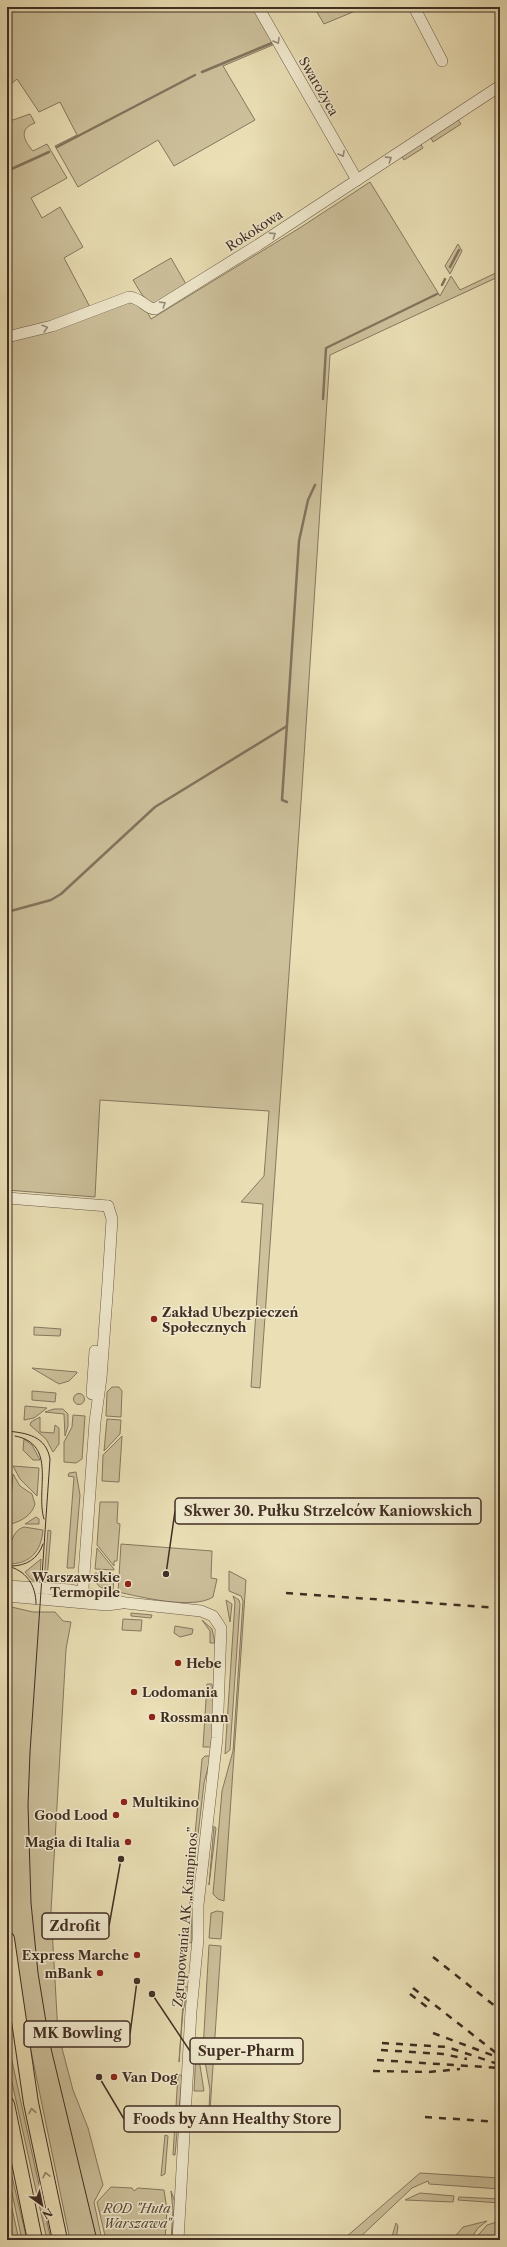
<svg xmlns="http://www.w3.org/2000/svg" width="507" height="2247" viewBox="0 0 507 2247" font-family="'Libre Caslon Text',serif">
<style>
.green{fill:#cdc19c;stroke:#867860}
.lines{fill:none;stroke-linecap:round;stroke-linejoin:round}
.stream{stroke:#83745d;stroke-width:2.5}
.minor-casing{stroke:#6a5a48;stroke-width:12}
.major-casing{stroke:#402e23;stroke-width:16}
.minor{stroke:#f1eacf;stroke-width:11}
.major{stroke:#eadfb5;stroke-width:14}
.tram{stroke:#402e23;stroke-width:1}
.rail{stroke:#402e23;stroke-width:2.5;stroke-dasharray:7 7;stroke-linecap:butt}
.oneway{stroke:#988c79}
.oneway2{stroke:#95866c}
.poi-dot{fill:#8f2418;stroke:#f1eacf;stroke-width:1.5}
.labels{text-anchor:middle;dominant-baseline:central;stroke-width:3;stroke-linejoin:round;paint-order:stroke}
.street-label{font-size:13px;fill:#402e23;stroke:#f1eacf}
.poi-label{font-size:13px;font-weight:bold;fill:#402e23;stroke:#f1eacf;text-anchor:start}
.park-label{font-size:13px;font-style:italic;fill:#5c4b3b;stroke:#f1eacf}
.leader{fill:none;stroke:#402e23;stroke-width:1.5}
.callout-dot{fill:#402e23;stroke:#f1eacf;stroke-width:1.5}
.callout{fill:#f1eacf;stroke:#402e23;stroke-width:1.5}
.callout-label{font-size:14px;text-anchor:middle;font-weight:bold;fill:#402e23}
</style>
<rect width="100%" height="100%" fill="#eadfb5"/>
<filter id="stains"><feTurbulence type="fractalNoise" baseFrequency=".005" numOctaves="4"/><feColorMatrix values="0 0 0 0 .2 0 0 0 0 .09 0 0 0 0 .02 0 0 0 .5 -.17"/></filter>
<radialGradient id="worn" r=".72"><stop offset=".6" stop-color="#630" stop-opacity="0"/><stop offset="1" stop-color="#630" stop-opacity=".3"/></radialGradient>
<g class="green">
<path d="M7 7H255L275 44 223 66 255 120 174 166 158 140 78 187 55 146 77 135 60 102 39 112 17 79 12 83 7 73Z"/>
<path d="M314 7H359L360 9 324 24Z"/>
<path d="M30 114 35 123C18 129 24 141 33 151L47 144 67 178 31 198 42 218 60 207 83 247 64 258 91 309 7 335V122Z"/>
<path d="M457 118 461 124 433 142 431 138Z"/>
<path d="M420 143 423 148 404 160 401 155Z"/>
<path d="M370 182 440 296 451 276 460 290 500 271V276L330 355 302 788 260 1388 251 1387 263 1204 241 1202 264 1176 269 1111 100 1100 95 1197 7 1190V338L131 300 143 304 151 319 298 229Z"/>
<path d="M458 244 462 251 450 274 445 266Z"/>
<path d="M171 258 187 286 157 305C144 302 140 291 133 280Z"/>
<path d="M34 1327 61 1329 60 1336 34 1335Z"/>
<path d="M32 1368 77 1372V1373L69 1381 59 1384Z"/>
<path d="M112 1387H119L122 1391 121 1417 106 1416 107 1392Z"/>
<path d="M32 1391 56 1393 55 1402 32 1400Z"/>
<circle cx="79" cy="1399" r="5.5"/>
<path d="M25 1406 47 1408 34 1418 24 1420Z"/>
<path d="M54 1409H63L68 1414V1426L65 1436 64 1414 45 1412Z"/>
<path d="M73 1415 85 1416 82 1459 76 1463 64 1462V1442L72 1427Z"/>
<path d="M40 1417V1432L54 1433 55 1425 59 1428V1444L53 1452 46 1439 30 1425 31 1422Z"/>
<path d="M107 1419 121 1420 120 1434 104 1451Z"/>
<path d="M122 1436 119 1482 102 1481 103 1455Z"/>
<path d="M24 1439 32 1445 40 1460H33L23 1450Z"/>
<path d="M13 1466 39 1468 37 1496 20 1479Z"/>
<path d="M76 1472 80 1495 74 1568H67L74 1477 68 1476 69 1473Z"/>
<path d="M13 1474 20 1486 32 1494 35 1504C32 1515 22 1521 11 1524L9 1522Z"/>
<path d="M100 1502H118L117 1523 120 1524 117 1561H114V1566L97 1545Z"/>
<path d="M36 1517 39 1519V1524H25Z"/>
<path d="M24 1527 43 1530C41 1552 30 1564 8 1564 9 1552 10 1531 24 1527Z"/>
<path d="M48 1530 51 1531 47 1579 66 1580 67 1574 73 1575 67 1582 44 1581Z"/>
<path d="M121 1544 212 1551 211 1578 217 1579 213 1597C193 1610 141 1597 118 1592Z"/>
<path d="M97 1548 114 1569V1570L95 1569Z"/>
<path d="M41 1559 40 1581 32 1580 25 1572Z"/>
<path d="M229 1571 246 1580 224 1901 218 1899 213 1894 222 1791 233 1751 243 1601 241 1596 229 1591Z"/>
<path d="M95 1573 114 1575 113 1591C100 1589 94 1585 95 1573Z"/>
<path d="M233 1596 239 1600 240 1604 230 1750 225 1754 235 1602Z"/>
<path d="M226 1600 232 1604 230 1622Z"/>
<path d="M7 1606 33 1612H55L63 1621 71 1622 66 1649 51 1911 58 2033 73 2090 88 2128 103 2185 94 2202 102 2240H70L24 2017 7 1911Z"/>
<path d="M131 1613 152 1615 151 1618 131 1616Z"/>
<path d="M123 1619 142 1620 141 1631 122 1630Z"/>
<path d="M202 1620 212 1629 215 1643H210V1631Z"/>
<path d="M175 1626 193 1629 192 1634 180 1637 174 1633Z"/>
<path d="M207 1684H212L214 1706 211 1747H203Z"/>
<path d="M205 1756H211L204 1783 195 1861 192 1867 202 1759Z"/>
<path d="M214 1826 216 1828 209 1885Z"/>
<path d="M191 1886 192 1943 187 1942Z"/>
<path d="M217 1911 223 1912 221 1939 209 1938 211 1913Z"/>
<path d="M209 1945 221 1946 209 2126 216 2127 215 2129 208 2128 210 2090 203 2050Z"/>
<path d="M184 1987H189L183 2011 179 2062Z"/>
<path d="M7 2038 51 2240H47L7 2060Z"/>
<path d="M196 2052 198 2053 204 2091H194Z"/>
<path d="M178 2074 182 2076 175 2155H173Z"/>
<path d="M165 2135 168 2136 165 2174 161 2176Z"/>
<path d="M7 2153 9 2164 27 2240H22L7 2170Z"/>
<path d="M420 2173 500 2178V2189L429 2184 428 2181 412 2188 357 2240H346V2237Z"/>
<path d="M7 2186 19 2240H7Z"/>
<path d="M111 2187 132 2188 134 2191 138 2188 164 2190 167 2210 165 2240H106L97 2202Z"/>
<path d="M171 2191 175 2202 172 2240H171L173 2210Z"/>
<path d="M420 2193 454 2196 453 2202 405 2200Z"/>
<path d="M459 2197 500 2199V2203L458 2200Z"/>
<path d="M487 2221 478 2228 470 2240H452L463 2227Z"/>
<path d="M500 2221V2227L491 2240H474L487 2225Z"/>
<path d="M396 2223 398 2226 396 2240H391Z"/>
</g>
<g class="lines">
<g class="stream">
<path d="M202 72 272 43"/>
<path d="M57 147 195 75"/>
<path d="M7 171 49 152"/>
<path d="M450 267 459 250"/>
<path d="M442 285 445 279"/>
<path d="M323 399 326 348 437 294"/>
<path d="M287 802 282 800 299 541 308 500 315 485"/>
<path d="M7 912 51 900 61 894 155 807 287 726"/>
</g>
<g class="minor-casing">
<g id="minor">
<path d="M258 7 357 180"/>
<path d="M414 7 442 61"/>
<path d="M7 337 52 326 129 297C142 298 146 309 155 309L258 245 500 86"/>
<path d="M7 1198 108 1206"/>
<path d="M92 1394 95 1351"/>
<path d="M7 1586 71 1590 126 1603 201 1611 213 1616 221 1628 217 1738 198 1905V1939L191 2011 178 2240"/>
<path d="M7 1596 107 1605 122 1603"/>
<path d="M82 1602 95 1422 101 1378 108 1282 112 1219 108 1206"/>
</g>
</g>
<g class="major-casing">
<g id="major">
<path d="M7 1939 31 2103 60 2240"/>
<path d="M7 2104 35 2240"/>
</g>
</g>
<use href="#minor" class="minor"/>
<use href="#major" class="major"/>
<g class="tram">
<path d="M7 1431C27 1433 46 1436 50 1459L30 1752 28 1805 31 1903 38 1973 49 2040 97 2240"/>
<path d="M15 1436C58 1444 35 1490 44 1519"/>
<path d="M7 1566C26 1570 36 1585 36 1604"/>
<path d="M11 1566C26 1566 38 1559 43 1544"/>
</g>
<g class="rail">
<path d="M286 1593 500 1608"/>
<path d="M433 1957 500 2010"/>
<path d="M413 1988 500 2056"/>
<path d="M410 1994 432 2011"/>
<path d="M433 2033 497 2057"/>
<path d="M382 2043 447 2047 498 2064"/>
<path d="M381 2050 443 2054 467 2059"/>
<path d="M377 2060 500 2068"/>
<path d="M373 2071 429 2072 460 2069"/>
<path d="M425 2117 500 2122"/>
</g>
</g>
<defs><path id="oneway-chevron" d="M-2-3.5L2.5 0L-2 3.5" fill="none" stroke-width="1.6" stroke-linecap="round" stroke-linejoin="round"/></defs>
<g class="oneway">
<use href="#oneway-chevron" transform="translate(277 41) rotate(60)"/>
<use href="#oneway-chevron" transform="translate(342 154) rotate(60)"/>
<use href="#oneway-chevron" transform="translate(389 159) rotate(-33)"/>
<use href="#oneway-chevron" transform="translate(273 235) rotate(-33)"/>
<use href="#oneway-chevron" transform="translate(163 304) rotate(-32)"/>
<use href="#oneway-chevron" transform="translate(45 328) rotate(-17)"/>
</g>
<g class="oneway2">
<use href="#oneway-chevron" transform="translate(32 2111) rotate(-101)"/>
<use href="#oneway-chevron" transform="translate(46 2175) rotate(-103)"/>
</g>
<g class="poi-dot">
<circle cx="154" cy="1319" r="4"/>
<circle cx="128" cy="1584" r="4"/>
<circle cx="178" cy="1663" r="4"/>
<circle cx="134" cy="1692" r="4"/>
<circle cx="152" cy="1717" r="4"/>
<circle cx="124" cy="1802" r="4"/>
<circle cx="116" cy="1815" r="4"/>
<circle cx="128" cy="1842" r="4"/>
<circle cx="137" cy="1955" r="4"/>
<circle cx="100" cy="1973" r="4"/>
<circle cx="114" cy="2077" r="4"/>
</g>
<g class="labels">
<g class="street-label">
<text transform="translate(319 86) rotate(60)">Swarożyca</text>
<text transform="translate(254 230) rotate(-33)">Rokokowa</text>
<text transform="translate(185 1917) rotate(-85)">Zgrupowania AK „Kampinos”</text>
</g>
<g class="poi-label">
<text x="162" y="1312">Zakład Ubezpieczeń<tspan x="162" dy="15">Społecznych</tspan></text>
<text x="120" y="1577" text-anchor="end">Warszawskie<tspan x="120" dy="15">Termopile</tspan></text>
<text x="186" y="1663">Hebe</text>
<text x="142" y="1692">Lodomania</text>
<text x="160" y="1717">Rossmann</text>
<text x="132" y="1802">Multikino</text>
<text x="108" y="1815" text-anchor="end">Good Lood</text>
<text x="120" y="1842" text-anchor="end">Magia di Italia</text>
<text x="129" y="1955" text-anchor="end">Express Marche</text>
<text x="92" y="1973" text-anchor="end">mBank</text>
<text x="122" y="2077">Van Dog</text>
</g>
<g class="park-label">
<text x="137" y="2208">ROD "Huta<tspan x="137" dy="15">Warszawa"</tspan></text>
</g>
</g>
<path class="leader" d="M166 1574L175 1511M121 1859L109 1926M137 1981L130 2034M152 1994L190 2051M99 2077L124 2119"/>
<g class="callout-dot">
<circle cx="166" cy="1574" r="4"/>
<circle cx="121" cy="1859" r="4"/>
<circle cx="137" cy="1981" r="4"/>
<circle cx="152" cy="1994" r="4"/>
<circle cx="99" cy="2077" r="4"/>
</g>
<g class="callout">
<rect x="175" y="1498" width="306" height="26" rx="4"/>
<rect x="42" y="1913" width="67" height="26" rx="4"/>
<rect x="24" y="2021" width="106" height="26" rx="4"/>
<rect x="190" y="2038" width="113" height="26" rx="4"/>
<rect x="124" y="2106" width="216" height="26" rx="4"/>
</g>
<g class="callout-label">
<text x="328" y="1516">Skwer 30. Pułku Strzelców Kaniowskich</text>
<text x="75" y="1931">Zdrofit</text>
<text x="77" y="2038">MK Bowling</text>
<text x="246" y="2056">Super-Pharm</text>
<text x="232" y="2124">Foods by Ann Healthy Store</text>
</g>
<rect width="507" height="2247" fill="none" stroke="#eadfb5" stroke-width="24"/>
<rect x="8" y="8" width="491" height="2231" fill="none" stroke="#402e23" stroke-width="2"/>
<rect x="12" y="12" width="483" height="2223" fill="none" stroke="#402e23"/>
<g transform="translate(42 2205) rotate(147)" stroke="#f1eacf" stroke-width="3" paint-order="stroke">
<path d="M0-3L7 15L0 10L-7 15Z" fill="#402e23"/>
<text y="-6" font-size="11" font-weight="bold" text-anchor="middle" fill="#402e23">N</text>
</g>
<rect width="100%" height="100%" filter="url(#stains)"/>
<rect width="100%" height="100%" fill="url(#worn)"/>
</svg>
